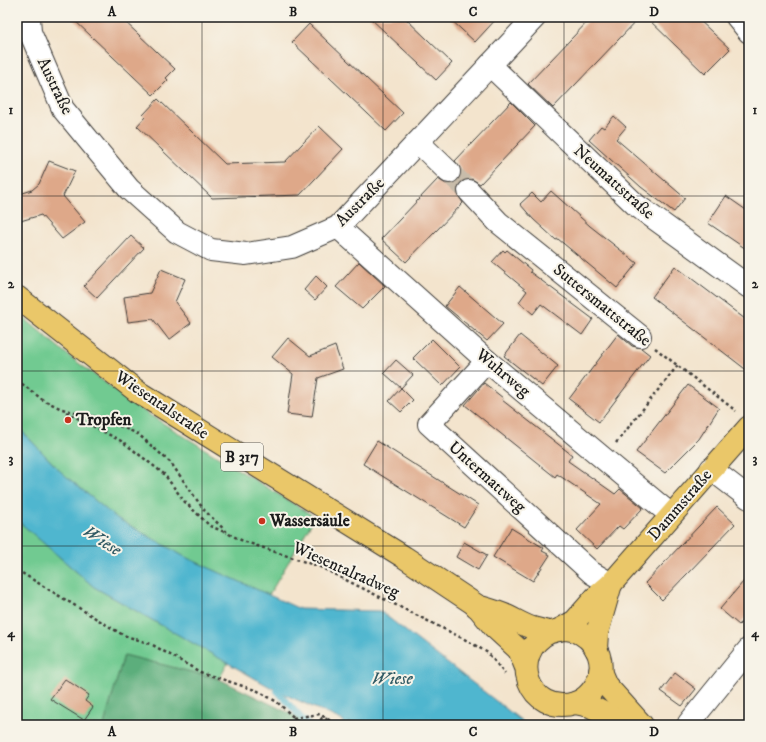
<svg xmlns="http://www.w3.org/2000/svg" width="766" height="742" viewBox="0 0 766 742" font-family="'IM FELL DW Pica',serif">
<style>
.green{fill:#71ca91;stroke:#467356}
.forest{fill:#5cae7b;stroke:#3c654c}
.water{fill:#50b6cf;stroke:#366976}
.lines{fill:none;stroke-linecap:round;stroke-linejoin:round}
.stream{stroke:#50b6cf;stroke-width:6}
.building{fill:#dea889}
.minor-tunnel{stroke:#c8bcaa;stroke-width:22;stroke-dasharray:22 11;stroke-linecap:butt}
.minor-casing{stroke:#3c3a37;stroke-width:24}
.major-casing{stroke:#3c3a37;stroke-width:24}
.path{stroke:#3c3a37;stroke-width:2.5;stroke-dasharray:3 3;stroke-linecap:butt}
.minor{stroke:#fff;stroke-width:22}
.major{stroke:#eac769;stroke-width:22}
.grid{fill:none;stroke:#1c1c1c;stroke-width:1;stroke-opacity:0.55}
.poi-dot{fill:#c8321e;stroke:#f7f3e8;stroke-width:1.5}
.labels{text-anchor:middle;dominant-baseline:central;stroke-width:4;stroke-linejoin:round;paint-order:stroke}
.shield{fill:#f7f3e8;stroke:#5e5c59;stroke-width:1}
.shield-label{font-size:16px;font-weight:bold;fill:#1c1c1c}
.street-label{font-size:17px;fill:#1c1c1c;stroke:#f7f3e8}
.poi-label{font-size:17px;font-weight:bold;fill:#1c1c1c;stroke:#f7f3e8;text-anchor:start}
.water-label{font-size:18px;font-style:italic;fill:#315a64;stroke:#f7f3e8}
.neatline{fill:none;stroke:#1c1c1c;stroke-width:1.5}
.grid-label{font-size:13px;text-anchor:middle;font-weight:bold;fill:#1c1c1c}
</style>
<rect width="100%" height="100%" fill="#f7f3e8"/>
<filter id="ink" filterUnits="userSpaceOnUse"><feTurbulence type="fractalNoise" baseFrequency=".025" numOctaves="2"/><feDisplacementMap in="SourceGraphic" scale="8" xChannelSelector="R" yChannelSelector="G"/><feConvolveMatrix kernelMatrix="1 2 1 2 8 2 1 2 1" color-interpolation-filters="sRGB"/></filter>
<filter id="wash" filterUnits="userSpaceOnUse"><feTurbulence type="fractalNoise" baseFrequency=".012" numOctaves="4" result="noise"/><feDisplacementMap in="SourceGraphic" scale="16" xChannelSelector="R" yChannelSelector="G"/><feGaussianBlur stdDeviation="0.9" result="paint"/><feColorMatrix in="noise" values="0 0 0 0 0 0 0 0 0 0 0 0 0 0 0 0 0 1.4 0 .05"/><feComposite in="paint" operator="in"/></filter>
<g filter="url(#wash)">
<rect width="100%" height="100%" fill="#f3e4cd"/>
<g class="green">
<path d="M17 312 69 356 148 414 315 517 269 595 185 557 115 517 61 472 17 426Z"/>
<path d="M17 520 94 587 228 663 219 679 124 655 104 725H17Z"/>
</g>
<path class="forest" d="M124 655 219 679 314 725H104Z"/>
<path class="water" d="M17 426 61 472 115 517 185 557 300 609 380 611 527 725H355L348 722 351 725H342L344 721 277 691 94 587 17 520Z"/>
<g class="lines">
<path class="stream" d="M277 691 308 725"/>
</g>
<g id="blocks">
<g class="building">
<path d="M71 17H120L175 69 166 78 168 80 153 95Z"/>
<path d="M369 17H404L452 63 436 80Z"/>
<path d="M448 17H498L475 42Z"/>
<path d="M592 17H640L553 108 528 84Z"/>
<path d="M646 17H696L730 49 705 74Z"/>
<path d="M309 24 403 113 386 131 292 42Z"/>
<path d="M158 99 225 164 285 162 319 126 343 149 300 195 212 198 137 126 145 117 143 115Z"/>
<path d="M511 102 535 126 480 184 472 179H466L460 182 457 187V193L463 203 406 262 381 239 438 179 446 184H453L458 180 461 175V169L455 161Z"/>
<path d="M614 116 626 127 616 139 685 198 674 212 641 187 589 140 601 126 604 128Z"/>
<path d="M49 161 75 171 63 196 85 222 62 239 41 215 17 222V195L32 190 39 184Z"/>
<path d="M551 191 590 226 637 263 617 288 558 239 556 240 533 219 520 204 532 193 541 202Z"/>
<path d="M726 196 749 212V251L708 223Z"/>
<path d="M131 236 144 248 97 298 84 286Z"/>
<path d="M503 250 505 252 507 250 531 270 530 272 593 319 582 335 541 304 533 314 519 302 527 291 492 262Z"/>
<path d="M359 262 385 286 362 309 336 287Z"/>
<path d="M675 266 749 322V372L652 297Z"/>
<path d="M161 269 185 279 175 302 191 323 169 340 153 319 128 322 124 297 150 293Z"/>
<path d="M316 276 327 287 315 300 304 290Z"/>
<path d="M460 287 503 324 487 341 445 306Z"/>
<path d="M618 334 632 346 641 348 650 355 599 422 569 399Z"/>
<path d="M520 335 558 366 542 386 504 356Z"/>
<path d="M288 338 310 356 335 346 343 369 318 378 312 417 287 414 293 374 272 357Z"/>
<path d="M432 339 460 367 442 386 413 358Z"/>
<path d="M396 360 413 375 401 388 384 373Z"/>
<path d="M484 383 503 398 502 400 572 455 568 461 615 494 620 489 643 508 623 529 619 526 597 549 577 530 601 504 557 474 555 477 465 405Z"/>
<path d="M688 385 719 408 699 439 665 473 636 452Z"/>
<path d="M401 388 413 400 401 412 389 401Z"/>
<path d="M377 441 478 505 464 527 363 464Z"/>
<path d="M717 507 735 524 662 600 645 583Z"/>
<path d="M511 528 544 548 542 551 550 555 533 581 493 557Z"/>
<path d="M464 542 487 555 478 570 456 557Z"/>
<path d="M749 575V614L739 625 720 609Z"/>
<path d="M675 673 696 689 682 706 661 691Z"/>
<path d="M65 679 89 695 85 701 93 707 84 720 50 699Z"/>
</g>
</g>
</g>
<g filter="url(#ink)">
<use href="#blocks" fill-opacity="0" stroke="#3c3a37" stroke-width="1"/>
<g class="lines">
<path class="minor-tunnel" d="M449 172 469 191"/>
<g class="minor-casing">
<g id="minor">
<path d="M29 17 30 32 63 109 129 189 177 232 211 250 246 254 292 247 338 227 535 17"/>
<path d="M737 17 749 32"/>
<path d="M490 65 636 205 749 287"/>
<path d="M418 142 449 172"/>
<path d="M469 191 498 222 640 336"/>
<path d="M338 227 487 361 671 515"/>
<path d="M487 361 429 424 592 573 611 584"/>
<path d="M711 469 749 498"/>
<path d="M689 723 749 649"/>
</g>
</g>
<g class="major-casing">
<g id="major">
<path d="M17 297 138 392 404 557 476 605 494 627 519 650 525 665"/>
<path d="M476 606C485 608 494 611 502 614 513 618 522 625 533 628 538 629 545 632 551 632 556 631 560 629 566 629 589 631 604 653 600 674 597 687 587 699 575 703 529 717 506 654 550 632"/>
<path d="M559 630 575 621 596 597 611 584 749 427"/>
<path d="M596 649 597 633 611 584"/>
<path d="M600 671 606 685 642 725"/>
<path d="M575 703 590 706 627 725"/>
</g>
</g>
<g class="path">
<path d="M655 348 736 411"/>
<path d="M17 380 43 400 62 409 104 419 138 434 171 463 204 510 229 534 243 541 320 567 468 641 488 653 505 674"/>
<path d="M66 412 123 442 164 474 184 501 210 526 227 533"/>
<path d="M616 443 678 365"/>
<path d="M17 570 123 635 151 644 200 672 258 691 277 702 302 725"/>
<path d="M293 718 320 714 337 725"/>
<path d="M317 725 322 718 327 719"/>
</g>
<use href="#minor" class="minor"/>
<use href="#major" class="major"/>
</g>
</g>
<path class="grid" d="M202 17V725M383 17V725M564 17V725M17 196H749M17 371H749M17 546H749"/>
<g class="poi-dot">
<circle cx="68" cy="420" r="4"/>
<circle cx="262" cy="521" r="4"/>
</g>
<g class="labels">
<rect class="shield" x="221" y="443" width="42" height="28" rx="3"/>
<g class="shield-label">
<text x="242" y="457">B 317</text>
</g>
<g class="street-label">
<text transform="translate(55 86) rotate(64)">Austraße</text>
<text transform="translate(614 182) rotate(42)">Neumattstraße</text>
<text transform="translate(360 202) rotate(-45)">Austraße</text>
<text transform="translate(602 305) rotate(39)">Suttersmattstraße</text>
<text transform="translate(503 373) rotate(40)">Wuhrweg</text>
<text transform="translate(162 405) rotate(34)">Wiesentalstraße</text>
<text transform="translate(487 477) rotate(42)">Untermattweg</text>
<text transform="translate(680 505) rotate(-49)">Dammstraße</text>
<text transform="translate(346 570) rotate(24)">Wiesentalradweg</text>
</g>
<g class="poi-label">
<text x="76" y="420">Tropfen</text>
<text x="270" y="521">Wassersäule</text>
</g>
<g class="water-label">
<text transform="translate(102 541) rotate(32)">Wiese</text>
<text x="392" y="679">Wiese</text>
</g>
</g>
<rect width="766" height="742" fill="none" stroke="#f7f3e8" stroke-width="44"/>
<rect x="22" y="22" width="722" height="698" class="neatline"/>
<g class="grid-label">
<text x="112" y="16">A</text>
<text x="293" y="16">B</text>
<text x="473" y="16">C</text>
<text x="654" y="16">D</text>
<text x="11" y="114">1</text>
<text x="755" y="114">1</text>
<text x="11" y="288">2</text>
<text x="755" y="288">2</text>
<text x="11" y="463">3</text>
<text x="755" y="463">3</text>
<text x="11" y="637">4</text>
<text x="755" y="637">4</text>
<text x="112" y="736">A</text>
<text x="293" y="736">B</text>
<text x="473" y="736">C</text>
<text x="654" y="736">D</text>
</g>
</svg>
